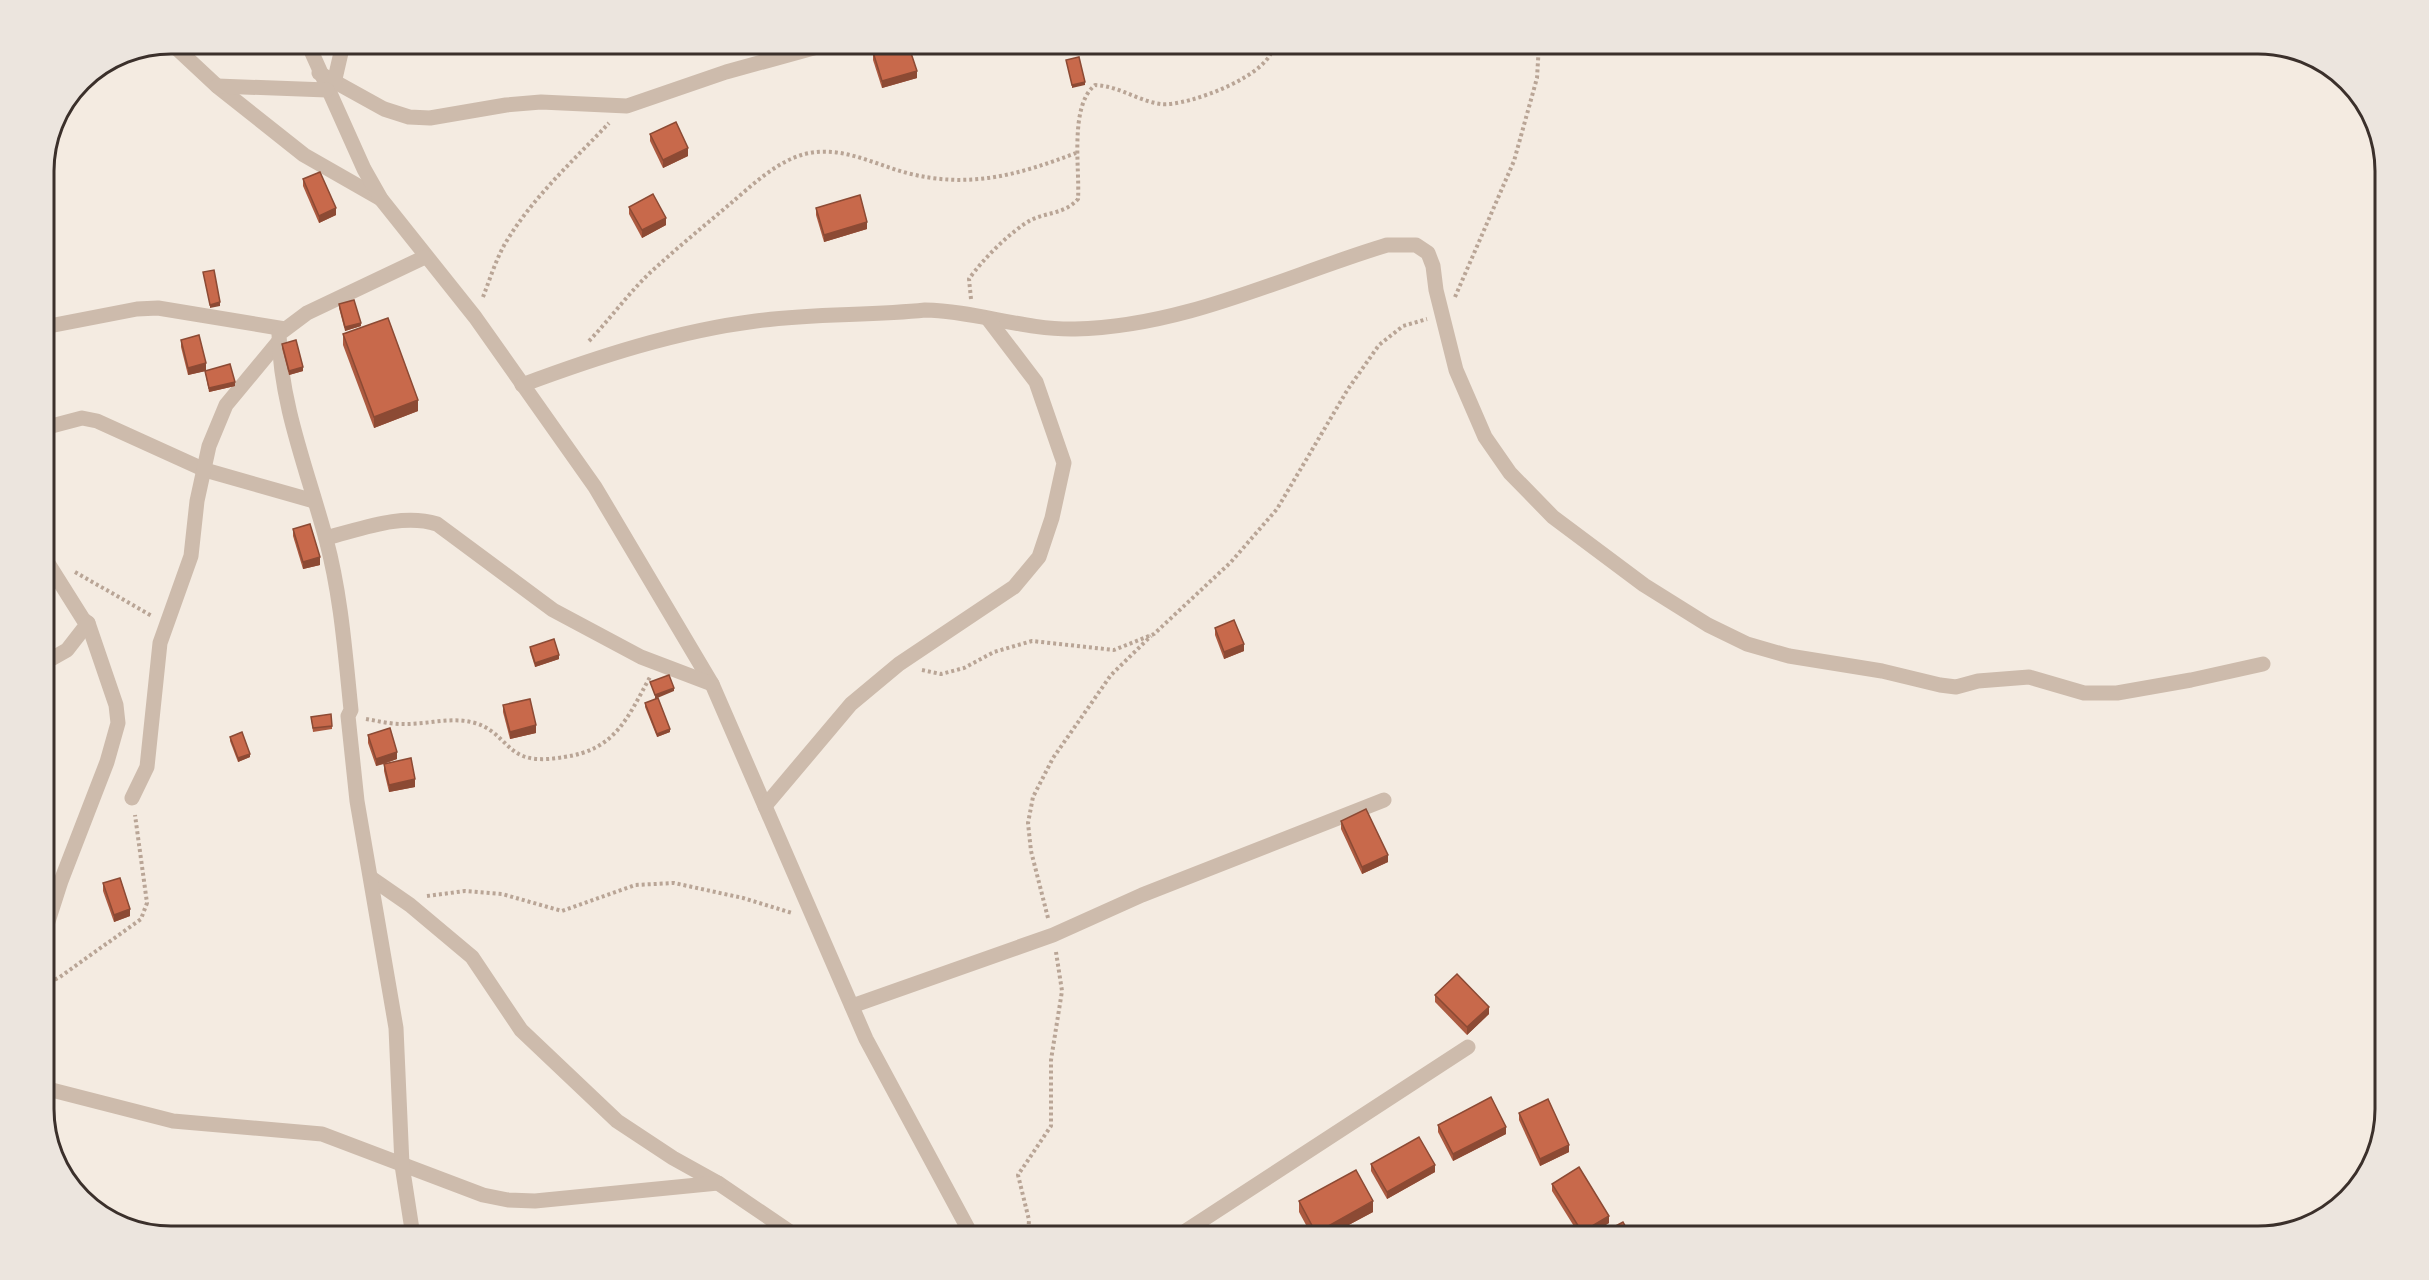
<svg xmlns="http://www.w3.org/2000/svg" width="2429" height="1280" viewBox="0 0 2429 1280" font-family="'IBM Plex Sans',sans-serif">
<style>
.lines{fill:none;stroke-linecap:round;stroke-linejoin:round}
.path{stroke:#b9a596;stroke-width:4;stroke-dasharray:3 3;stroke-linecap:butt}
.minor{stroke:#cdbbac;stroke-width:15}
.wall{fill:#ac5a40}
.shaded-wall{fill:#8c4a34}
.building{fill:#c8694b;stroke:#8c4a34;stroke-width:1.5}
.rim{fill:none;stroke:#3b302b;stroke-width:3}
</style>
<rect width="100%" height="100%" fill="#f4ebe1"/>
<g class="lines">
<g class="path">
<path d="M44 193 53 162 55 120"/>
<path d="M483 297C490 279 496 259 506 242 533 197 574 160 609 123"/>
<path d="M1455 297 1514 161 1537 78 1539 44"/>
<path d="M971 299 969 279C982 260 1011 231 1031 220 1047 212 1065 214 1078 199 1080 169 1069 106 1095 85 1119 86 1138 101 1161 104 1187 107 1275 74 1273 44"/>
<path d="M589 341C611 318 630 291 653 270 678 247 704 226 730 204 751 186 777 161 805 154 841 145 873 164 907 173 969 189 1018 175 1076 153"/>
<path d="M75 572 152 616"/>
<path d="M922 670 941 674 964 668 994 652 1032 641 1114 650 1154 634 1231 562 1277 509 1348 389 1379 345 1403 326 1427 319"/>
<path d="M366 719C378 721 390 724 402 724 426 725 451 716 475 723 499 730 505 749 523 756 536 761 552 759 564 757 615 750 627 719 650 677"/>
<path d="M427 896 465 891 502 894 562 911 635 885 674 883 743 898 792 913"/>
<path d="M1048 918 1031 851 1028 823 1033 797 1053 758 1111 675 1151 636"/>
<path d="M44 985 60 977 141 919 147 903 135 815"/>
<path d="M1028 1236 1029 1220 1018 1175 1051 1126V1060L1062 991 1056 952"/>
</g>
<g class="minor">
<path d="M172 44 217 86 304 155 381 199"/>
<path d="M308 44 364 169 381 199 475 317 595 487 712 684 866 1039 972 1236"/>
<path d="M319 73 384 109 409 117 430 118 506 105 541 102 627 106 726 72 828 44"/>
<path d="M334 83 343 44"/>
<path d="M217 86 327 90"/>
<path d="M44 327 137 309 158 308 285 329"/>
<path d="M522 385C597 357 677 331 756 321 812 313 869 316 925 310 976 311 1024 330 1075 329 1184 327 1285 276 1387 245H1416L1428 253 1433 266 1436 290 1456 370 1485 437 1510 473 1553 517 1644 585 1708 625 1747 644 1789 656 1882 671 1940 685 1956 687 1978 681 2029 677 2084 693H2117L2191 680 2263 664"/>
<path d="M44 428 82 418 97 421 205 470 314 501"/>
<path d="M326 538C362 529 401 513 437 524L553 610 641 657 712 684"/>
<path d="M44 557 83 619 88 623 116 705 118 723 107 762 61 881 44 934"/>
<path d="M44 663 67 650 88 623"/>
<path d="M132 798 147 767 160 643 191 556 197 501 209 446 226 405 279 341"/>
<path d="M765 806 851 704 899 664 1014 587 1039 557 1052 518 1064 463 1036 382 988 319"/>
<path d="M371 878 410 905 472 957 521 1030 617 1121 673 1158 718 1183 796 1236"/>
<path d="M852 1006 1053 935 1142 895 1384 800"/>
<path d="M44 1088 173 1121 322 1134 483 1195 508 1200 535 1201 718 1183"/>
<path d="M413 1236 402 1165 396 1028 357 801 348 716 351 710C345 652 341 595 326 539 308 472 280 404 279 334L307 313 425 257"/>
<path d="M1178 1236 1468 1047"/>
</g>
</g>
<g class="wall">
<path d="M1626 44H1659V46L1630 55Z"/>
<path d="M873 52 917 78 882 88 873 60Z"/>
<path d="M650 134 688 156 663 168 650 141Z"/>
<path d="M303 179 336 215 319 223 303 186Z"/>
<path d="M629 207 666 225 642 238 629 214Z"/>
<path d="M816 208 867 229 824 242 816 215Z"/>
<path d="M339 304 361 326 345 331 339 308Z"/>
<path d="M343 334 418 411 374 428 343 345Z"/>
<path d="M181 340 206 370 235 386 209 392 205 371 188 375 181 347Z"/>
<path d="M282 344 303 371 289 375 282 348Z"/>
<path d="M293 529 320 565 303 569 293 536Z"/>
<path d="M1215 628 1244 651 1224 659 1215 635Z"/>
<path d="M530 647 559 659 535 667 530 651Z"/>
<path d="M645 703 670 732 657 737 645 707Z"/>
<path d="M503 705 536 733 510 739 503 712Z"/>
<path d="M311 717 332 726V729L313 732Z"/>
<path d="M368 735 397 759 384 764 415 787 389 792 384 771V764L376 766 368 743Z"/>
<path d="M230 737 250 757 238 762 230 741Z"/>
<path d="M1341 821 1388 862 1362 874 1341 829Z"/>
<path d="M103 883 130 916 114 922 103 891Z"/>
<path d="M1435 995 1489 1014 1467 1035 1435 1002Z"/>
<path d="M1519 1113 1569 1152 1540 1166 1519 1120Z"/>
<path d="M1438 1125 1506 1134 1453 1161 1438 1132Z"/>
<path d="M1371 1164 1435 1172 1387 1199 1371 1171Z"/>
<path d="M1552 1184 1609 1223 1587 1236H1580L1552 1191Z"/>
<path d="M1299 1201 1373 1212 1328 1236H1312L1299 1212Z"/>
</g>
<g class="shaded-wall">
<path d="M1643 44H1659V46L1630 55V47Z"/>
<path d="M917 71V78L882 88V81Z"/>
<path d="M1085 82V85L1072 88V85Z"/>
<path d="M688 148V156L663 168V160Z"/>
<path d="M336 208V215L319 223V216Z"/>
<path d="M666 218V225L642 238V230Z"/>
<path d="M867 222V229L824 242V235Z"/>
<path d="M220 302V306L210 308V305Z"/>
<path d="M361 323V326L345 331V327Z"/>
<path d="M206 363V371L188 375V368Z"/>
<path d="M303 367V371L289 375V371Z"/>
<path d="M235 382V386L209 392V388Z"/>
<path d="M418 400V411L374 428V417Z"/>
<path d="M320 557V565L303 569V562Z"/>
<path d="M1244 644V651L1224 659V652Z"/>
<path d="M559 655V659L535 667V663Z"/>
<path d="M674 688V691L655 699V695Z"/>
<path d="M536 725V733L510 739V732Z"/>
<path d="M670 729V732L657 737V734Z"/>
<path d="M397 752V759L376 766V759Z"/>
<path d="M250 754V757L238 762V758Z"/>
<path d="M415 779V787L389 792V785Z"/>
<path d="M1388 855V862L1362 874V867Z"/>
<path d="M130 909V916L114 922V915Z"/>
<path d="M1489 1007V1014L1467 1035V1027Z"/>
<path d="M1506 1127V1134L1453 1161V1154Z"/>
<path d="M1569 1145V1152L1540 1166V1159Z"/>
<path d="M1435 1165V1172L1387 1199V1192Z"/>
<path d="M1373 1201V1212L1328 1236H1316V1233Z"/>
<path d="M1609 1216V1223L1587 1236H1582V1232Z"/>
</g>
<g class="building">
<path d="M903 44H908L917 71 882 81 873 52Z"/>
<path d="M1628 44H1643L1630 47Z"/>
<path d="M1079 57 1085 82 1072 85 1066 60Z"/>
<path d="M676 122 688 148 663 160 650 134Z"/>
<path d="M320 172 336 208 319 216 303 179Z"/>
<path d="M653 194 666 218 642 230 629 207Z"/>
<path d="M860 195 867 222 824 235 816 208Z"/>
<path d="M214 270 220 302 210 305 203 272Z"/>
<path d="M354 300 361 323 345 327 339 304Z"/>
<path d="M388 318 418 400 374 417 343 334Z"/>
<path d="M199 335 206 363 188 368 181 340Z"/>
<path d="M296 340 303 367 289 371 282 344Z"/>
<path d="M230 364 235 382 209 388 205 371Z"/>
<path d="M310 524 320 557 303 562 293 529Z"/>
<path d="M1234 620 1244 644 1224 652 1215 628Z"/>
<path d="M554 639 559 655 535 663 530 647Z"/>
<path d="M669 675 674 688 655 695 650 682Z"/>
<path d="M658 698 670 729 657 734 645 703Z"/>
<path d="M530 699 536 725 510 732 503 705Z"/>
<path d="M331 714 332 726 313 728 311 717Z"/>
<path d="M390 728 397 752 376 759 368 735Z"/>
<path d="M242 732 250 754 238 758 230 737Z"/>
<path d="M411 758 415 779 389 785 384 764Z"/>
<path d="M1366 809 1388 855 1362 867 1341 821Z"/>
<path d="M120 878 130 909 114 915 103 883Z"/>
<path d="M1457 974 1489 1007 1467 1027 1435 995Z"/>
<path d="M1491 1097 1506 1127 1453 1154 1438 1125Z"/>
<path d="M1548 1099 1569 1145 1540 1159 1519 1113Z"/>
<path d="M1419 1137 1435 1165 1387 1192 1371 1164Z"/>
<path d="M1579 1167 1609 1216 1582 1232 1552 1184Z"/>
<path d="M1356 1170 1373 1201 1316 1233 1299 1201Z"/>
<path d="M1623 1222 1631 1236H1597Z"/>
</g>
<path d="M0 0H2429V1280H0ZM171 54H2258A117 117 0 0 1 2375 171V1109A117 117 0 0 1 2258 1226H171A117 117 0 0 1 54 1109V171A117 117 0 0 1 171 54Z" fill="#ece5de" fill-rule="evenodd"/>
<path class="rim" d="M171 54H2258A117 117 0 0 1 2375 171V1109A117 117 0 0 1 2258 1226H171A117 117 0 0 1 54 1109V171A117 117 0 0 1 171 54Z"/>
</svg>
